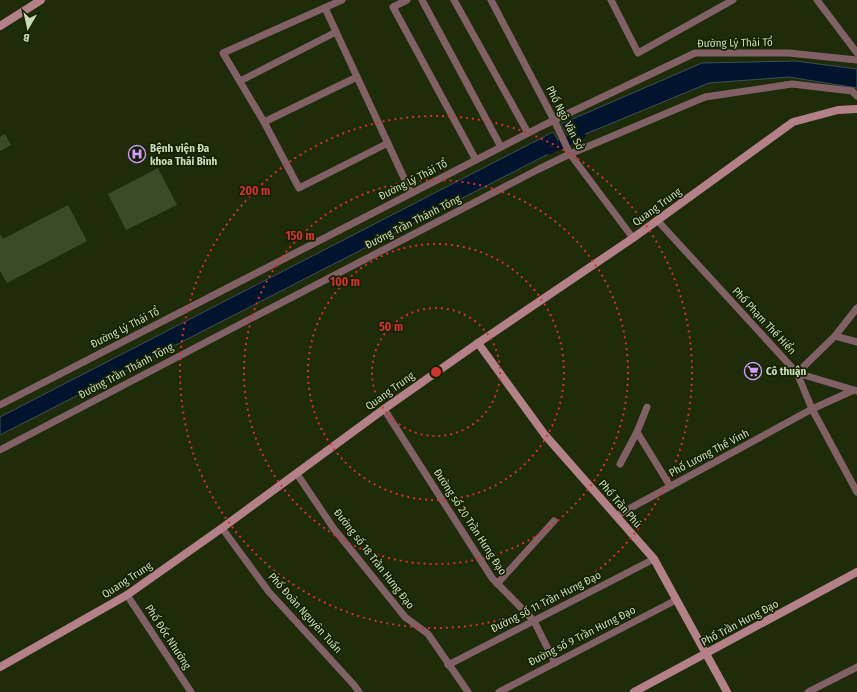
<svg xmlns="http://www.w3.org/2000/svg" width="857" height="692" viewBox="0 0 857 692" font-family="'Fira Sans Condensed',sans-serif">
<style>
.green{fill:#3b4b27}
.water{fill:#00152d;stroke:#3d5057}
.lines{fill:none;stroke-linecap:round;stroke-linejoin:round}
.canal{stroke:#00152d;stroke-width:9}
.street{stroke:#826166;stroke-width:7}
.secondary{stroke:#b58189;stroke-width:8}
.ring{fill:none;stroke:#d5312f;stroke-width:2;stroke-dasharray:2 4}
.labels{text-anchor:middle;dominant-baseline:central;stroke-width:3.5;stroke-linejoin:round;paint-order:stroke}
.street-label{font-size:11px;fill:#cadab9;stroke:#152202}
.poi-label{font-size:11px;font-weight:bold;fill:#cadab9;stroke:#152202;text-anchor:start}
.centre{fill:#d5312f;stroke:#152202;stroke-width:2}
.ring-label{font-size:12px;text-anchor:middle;font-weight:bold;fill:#d5312f;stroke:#152202;stroke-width:3.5;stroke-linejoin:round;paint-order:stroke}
</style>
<rect width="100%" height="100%" fill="#1e2c0a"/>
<g class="green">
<path d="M5 134 11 145 0 151V137Z"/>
<path d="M158 168 177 205 126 230 108 194Z"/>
<path d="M68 205 87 241 7 283 0 271V234L3 239Z"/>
</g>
<g class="water">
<path d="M796 61 857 69V88L789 77 709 83 571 140 561 124 702 63Z"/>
<path d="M553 132 562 147 0 435V417Z"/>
</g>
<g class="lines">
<path class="canal" d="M549 150 581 135"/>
<g class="street">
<path d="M342 0 223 53 264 122 299 188 388 143"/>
<path d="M407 0 393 7 476 160"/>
<path d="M422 0 501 147"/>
<path d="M454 0 528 133"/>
<path d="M491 0 554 120 570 154 633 238"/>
<path d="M611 0 638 53 733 0"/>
<path d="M817 0 857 53"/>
<path d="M325 8 411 193"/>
<path d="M240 81 336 32"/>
<path d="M264 122 357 77"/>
<path d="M657 220 797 373 812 409 857 492"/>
<path d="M835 336 857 342"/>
<path d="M854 390 797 373 835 336 857 308"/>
<path d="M0 405 542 126 695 53H789L857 60"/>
<path d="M384 409 492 578 534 621 555 663"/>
<path d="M637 432 670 486"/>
<path d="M0 450 252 318 539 169 570 154 705 97 792 84 852 91 857 96"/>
<path d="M620 464 637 432 647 407"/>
<path d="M297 474 334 529 405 617 428 634 468 692"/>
<path d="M616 516 812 409 854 390 857 391"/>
<path d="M222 528 269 592 354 685 359 692"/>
<path d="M497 584 554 521"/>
<path d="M127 595 191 692"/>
<path d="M448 665 654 559"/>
<path d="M499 692 676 600"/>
<path d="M808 692 857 667"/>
</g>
<g class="secondary">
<path d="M0 26 41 0"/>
<path d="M478 343 545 435 654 559 727 692"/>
<path d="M0 667 127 595 222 528 384 409 478 343 633 238 793 122 838 110 857 109"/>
<path d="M634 692 857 572"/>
</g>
</g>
<g class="ring">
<circle cx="436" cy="372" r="64"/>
<circle cx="436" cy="372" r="128"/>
<circle cx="436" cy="372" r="192"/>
<circle cx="436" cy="372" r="256"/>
</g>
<defs>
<g id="hospital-ring" transform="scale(0.9)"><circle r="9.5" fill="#152202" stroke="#d19dfe" stroke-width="1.5"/><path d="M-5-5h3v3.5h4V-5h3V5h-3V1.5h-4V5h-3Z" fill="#d19dfe"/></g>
<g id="supermarket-ring" transform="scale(0.9)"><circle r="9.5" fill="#152202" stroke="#d19dfe" stroke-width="1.5"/><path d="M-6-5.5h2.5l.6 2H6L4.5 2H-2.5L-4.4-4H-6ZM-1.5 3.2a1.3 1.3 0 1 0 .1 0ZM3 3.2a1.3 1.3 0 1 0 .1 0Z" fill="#d19dfe"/></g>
</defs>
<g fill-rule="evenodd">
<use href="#hospital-ring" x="137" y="154"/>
<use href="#supermarket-ring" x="753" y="371"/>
</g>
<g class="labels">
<g class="street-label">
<text transform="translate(735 43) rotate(-1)">Đường Lý Thái Tổ</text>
<text transform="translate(565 118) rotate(63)">Phố Ngô Văn Sở</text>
<text transform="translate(413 180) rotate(-27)">Đường Lý Thái Tổ</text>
<text transform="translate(657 207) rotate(-36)">Quang Trung</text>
<text transform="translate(413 222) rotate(-27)">Đường Trần Thánh Tông</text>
<text transform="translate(764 321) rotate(47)">Phố Phạm Thế Hiển</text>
<text transform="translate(125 328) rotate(-27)">Đường Lý Thái Tổ</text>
<text transform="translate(126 371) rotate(-28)">Đường Trần Thánh Tông</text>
<text transform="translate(390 391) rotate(-36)">Quang Trung</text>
<text transform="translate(709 453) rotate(-28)">Phố Lương Thế Vinh</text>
<text transform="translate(620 504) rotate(49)">Phố Trần Phú</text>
<text transform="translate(470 522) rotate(57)">Đường số 20 Trần Hưng Đạo</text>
<text transform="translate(374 559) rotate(52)">Đường số 18 Trần Hưng Đạo</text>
<text transform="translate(127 580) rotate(-33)">Quang Trung</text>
<text transform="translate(546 602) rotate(-27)">Đường số 11 Trần Hưng Đạo</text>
<text transform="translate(305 613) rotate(48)">Phố Đoàn Nguyên Tuấn</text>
<text transform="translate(740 623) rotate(-28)">Phố Trần Hưng Đạo</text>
<text transform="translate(582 636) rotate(-27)">Đường số 9 Trần Hưng Đạo</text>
<text transform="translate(168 637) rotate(57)">Phố Đốc Nhưỡng</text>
</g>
<g class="poi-label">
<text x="150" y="148">Bệnh viện Đa<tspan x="150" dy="13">khoa Thái Bình</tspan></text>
<text x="766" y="371">Cô thuận</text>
</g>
</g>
<circle cx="436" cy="372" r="6" class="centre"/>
<g class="ring-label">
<text x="255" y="195">200 m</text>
<text x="300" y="240">150 m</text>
<text x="345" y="286">100 m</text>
<text x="391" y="331">50 m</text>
</g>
<g transform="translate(28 28) rotate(189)" stroke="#152202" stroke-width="3" paint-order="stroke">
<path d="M0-3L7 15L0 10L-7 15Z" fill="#cadab9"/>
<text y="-6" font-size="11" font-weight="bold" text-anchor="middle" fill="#cadab9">B</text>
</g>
</svg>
